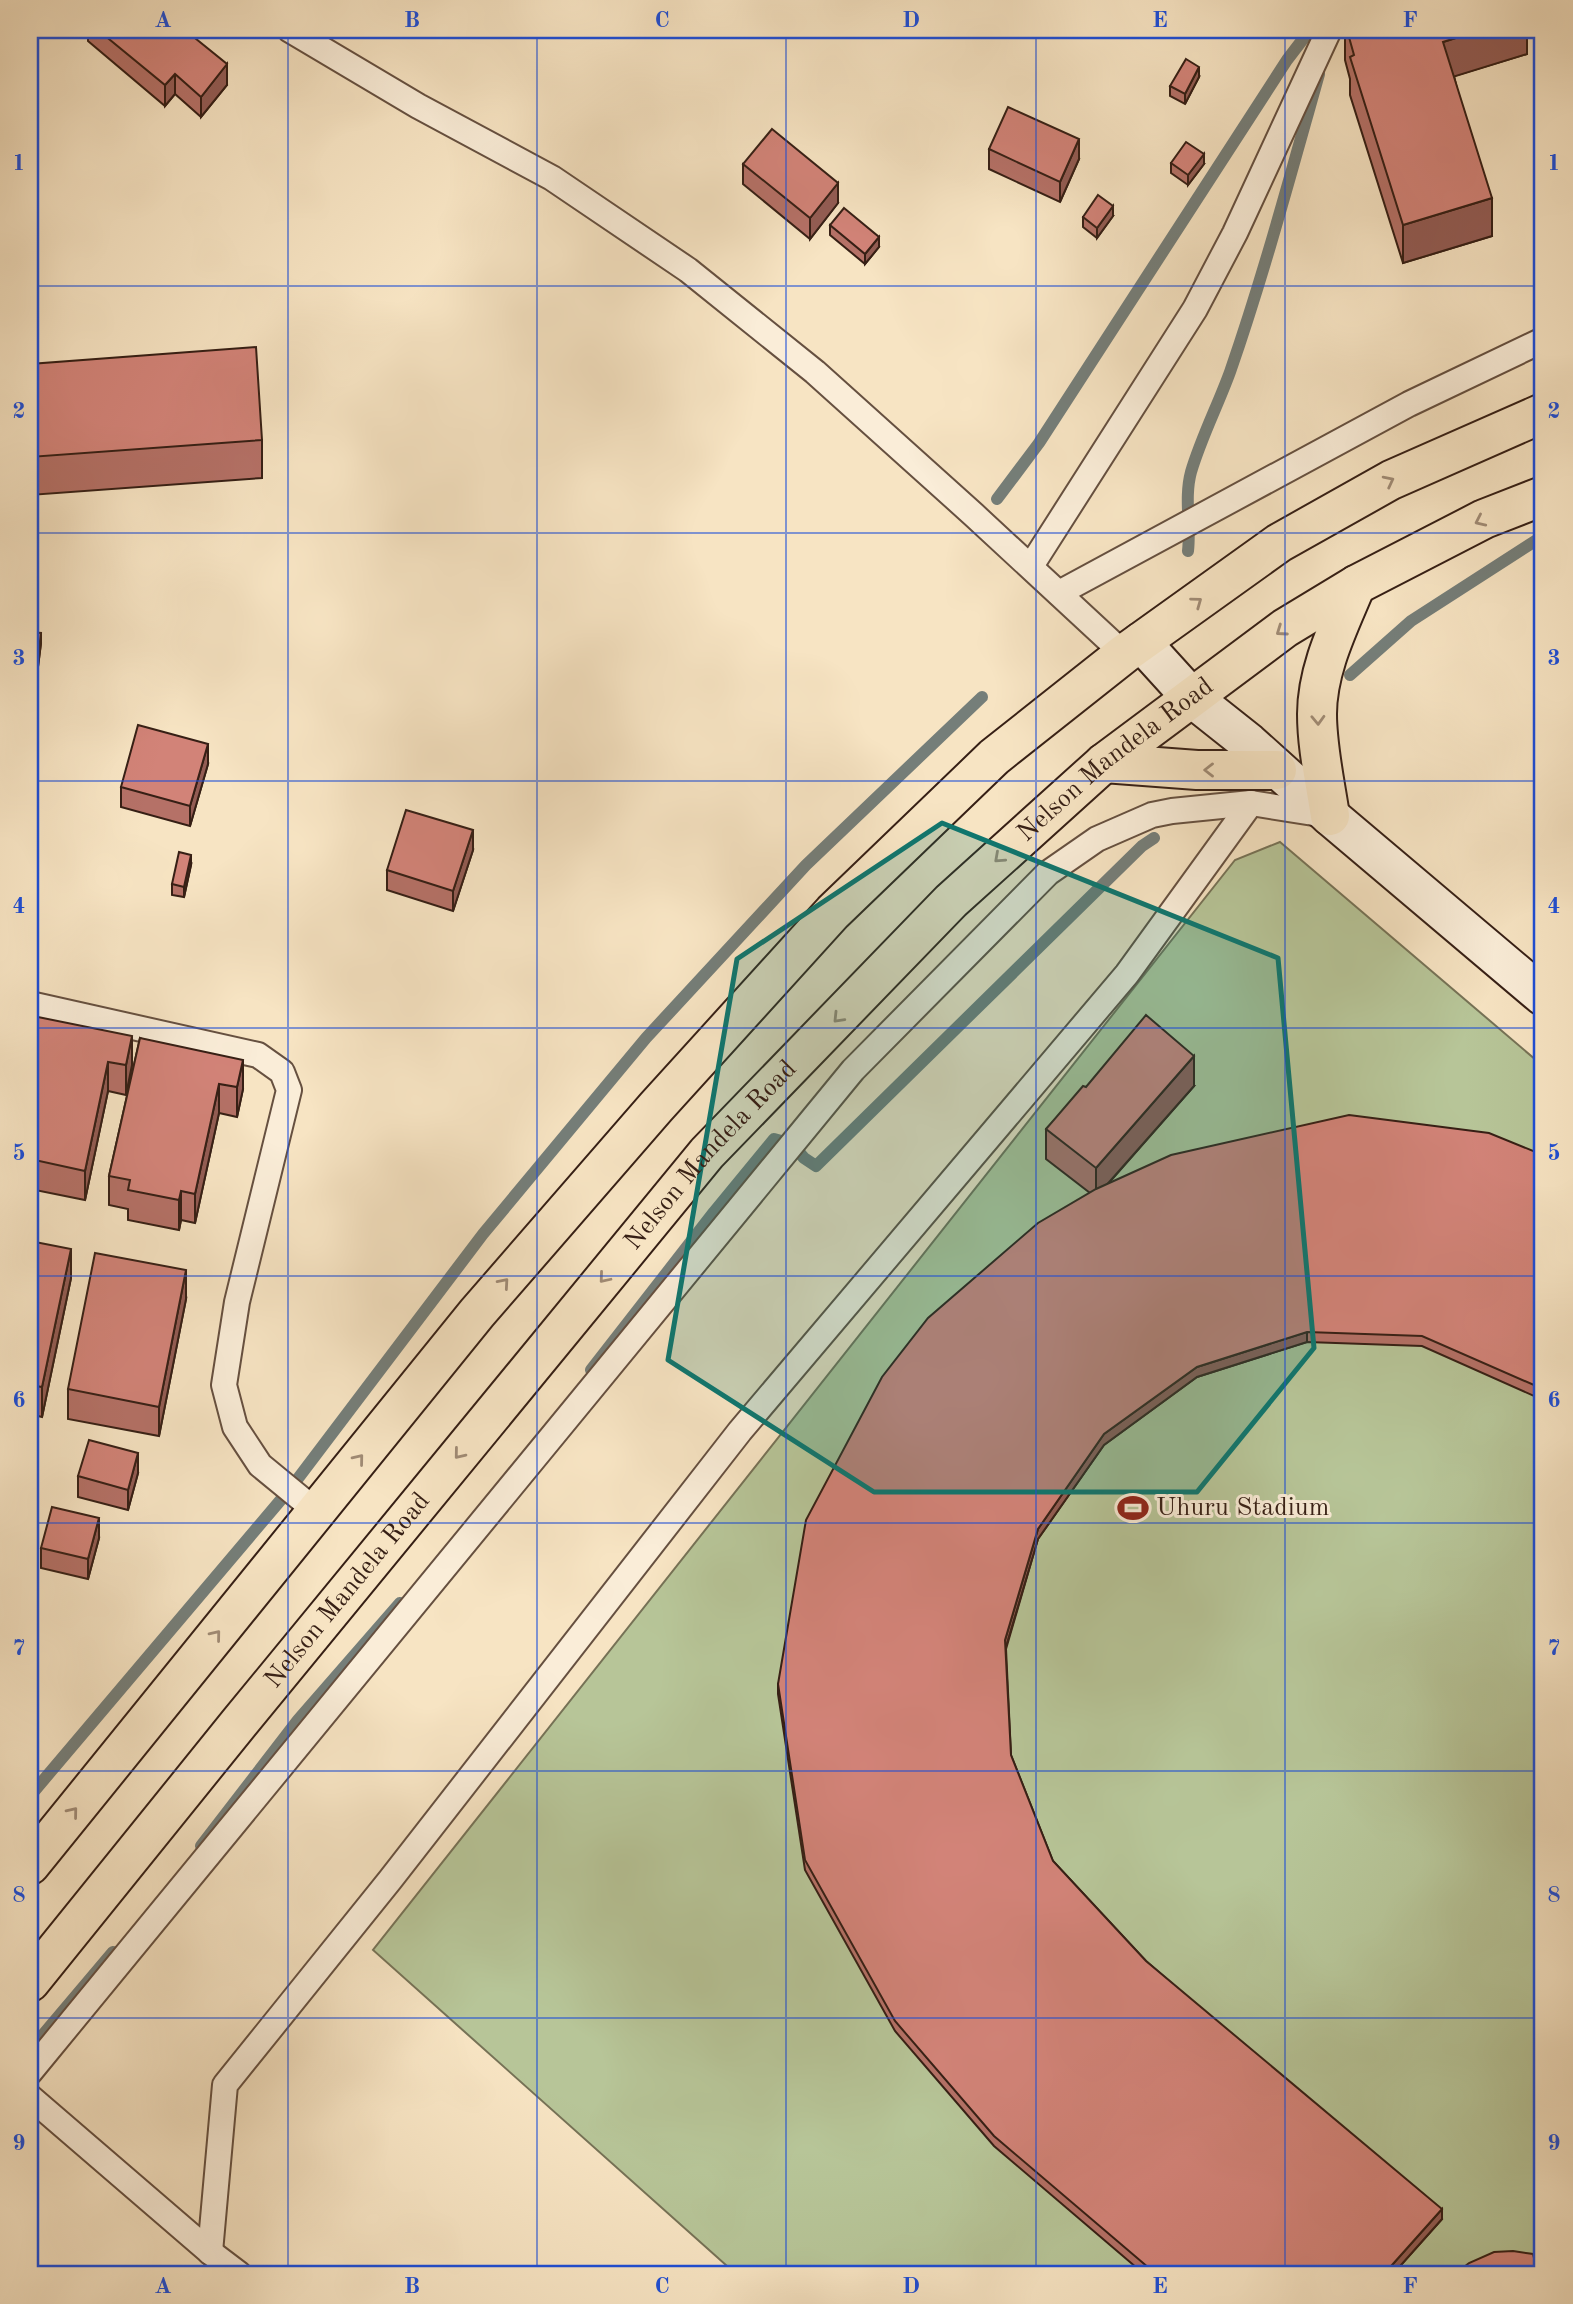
<svg xmlns="http://www.w3.org/2000/svg" width="1573" height="2304" viewBox="0 0 1573 2304" font-family="'Old Standard TT',serif">
<style>
.green{fill:#b7c598;stroke:#767256;stroke-width:2}
.lines{fill:none;stroke-linecap:round;stroke-linejoin:round}
.stream{stroke:#757e79;stroke-width:12}
.lane-casing{stroke:#665040;stroke-width:28}
.secondary-casing{stroke:#361f15;stroke-width:42}
.primary-casing{stroke:#361f15;stroke-width:42}
.lane{stroke:#faedd8;stroke-width:24}
.secondary{stroke:#faedd8;stroke-width:38}
.primary{stroke:#f7e4c3;stroke-width:38}
.wall{fill:#b57167;stroke:#361f15;stroke-width:2}
.shaded-wall{fill:#935c54;stroke:#361f15;stroke-width:2}
.building{fill:#d28378;stroke:#361f15;stroke-width:2}
.oneway{stroke:#a08b75}
.marked{fill:#0f766e;fill-opacity:0.2;stroke:#0f766e;stroke-width:5;stroke-linejoin:round}
.grid{fill:none;stroke:#1d4ed8;stroke-width:2;stroke-opacity:0.55}
.labels{text-anchor:middle;dominant-baseline:central;stroke-width:6;stroke-linejoin:round;paint-order:stroke}
.street-label{font-size:26px;fill:#361f15;stroke:#faedd8}
.poi-label{font-size:26px;fill:#361f15;stroke:#faedd8;text-anchor:start}
.neatline{fill:none;stroke:#1d4ed8;stroke-width:2.5}
.grid-label{font-size:23px;text-anchor:middle;font-weight:bold;fill:#1d4ed8}
</style>
<rect width="100%" height="100%" fill="#f7e4c3"/>
<filter id="stains"><feTurbulence type="fractalNoise" baseFrequency=".00286" numOctaves="4"/><feColorMatrix values="0 0 0 0 .2 0 0 0 0 .09 0 0 0 0 .02 0 0 0 .5 -.17"/></filter>
<radialGradient id="worn" r=".72"><stop offset=".6" stop-color="#630" stop-opacity="0"/><stop offset="1" stop-color="#630" stop-opacity=".3"/></radialGradient>
<path class="green" d="M1280 842 1543 1066V2274H736L373 1950 1235 860Z"/>
<g class="lines">
<g class="stream">
<path d="M997 499 1039 443 1287 60 1310 30"/>
<path d="M1188 551C1191 525 1184 498 1191 472 1201 438 1218 405 1230 372 1264 274 1291 173 1319 74"/>
<path d="M1350 675 1411 621 1543 536"/>
<path d="M591 1370 714 1212 774 1139 792 1144 804 1158 816 1166 1142 846 1154 838"/>
<path d="M30 1796 290 1489 483 1234 646 1038 806 865 982 697"/>
<path d="M201 1846 298 1720 400 1603"/>
<path d="M30 2050 113 1952"/>
</g>
<g class="lane-casing">
<g id="lane">
<path d="M290 30 418 106 552 178 688 270 815 372 974 515 1124 654"/>
<path d="M1031 566 1195 309 1235 233 1329 30"/>
<path d="M1059 593 1409 404 1543 340"/>
<path d="M30 1004 258 1055 282 1072 289 1090 237 1302 224 1385 235 1427 260 1465 316 1511"/>
<path d="M30 2072 853 1070 1048 873 1097 839 1152 815 1172 811 1251 803 1326 815"/>
<path d="M30 2097 210 2252 239 2274"/>
<path d="M210 2252 225 2085 390 1880 740 1431 1127 974 1251 803"/>
</g>
</g>
<g class="secondary-casing">
<path id="secondary" d="M1141 642 1191 697 1249 743 1330 816 1543 996"/>
</g>
<g class="primary-casing">
<g id="primary">
<path d="M1104 763 1197 770H1277"/>
<path d="M1330 816C1325 782 1317 748 1317 714 1317 669 1339 626 1356 585"/>
<path d="M30 1865 477 1313 656 1107 833 912 994 757 1124 654 1279 543 1391 480 1543 413"/>
<path id="s1" d="M30 1982 239 1723 707 1153 951 901 1104 763 1285 628 1356 585 1484 519 1543 496"/>
</g>
</g>
<use href="#lane" class="lane"/>
<use href="#secondary" class="secondary"/>
<use href="#primary" class="primary"/>
</g>
<g class="wall">
<path d="M88 30H185L227 85 201 117 175 94 165 106 88 41Z"/>
<path d="M1345 30H1527V54L1454 76 1492 236 1403 263 1350 95V79L1345 60Z"/>
<path d="M1199 77 1185 104 1170 96V86Z"/>
<path d="M989 149 1079 159 1060 202 989 169Z"/>
<path d="M1171 163 1204 164 1188 185 1171 173Z"/>
<path d="M743 164 838 203 810 239 743 184Z"/>
<path d="M1113 216 1097 238 1083 227V217Z"/>
<path d="M830 225 879 247 865 264 830 235Z"/>
<path d="M30 364 262 440V478L30 495Z"/>
<path d="M30 632 41 643 38 667 30 666Z"/>
<path d="M208 764 190 826 121 807V787Z"/>
<path d="M473 850 453 911 387 890V870Z"/>
<path d="M191 865 184 897 172 895V884Z"/>
<path d="M30 1029 132 1065 126 1095 108 1091 85 1200 30 1189Z"/>
<path d="M140 1038 243 1089 237 1117 219 1113 195 1223 181 1220 179 1230 128 1220V1209L109 1205V1176Z"/>
<path d="M1194 1086 1107 1185 1543 1155V1400L1422 1346 1307 1342 1197 1377 1104 1445 1038 1539 1006 1649 1011 1755 1053 1861 1146 1961 1442 2219 1393 2274H1144L994 2146 895 2031 805 1870 778 1694V1684L1090 1193 1046 1159V1129L1086 1087Z"/>
<path d="M30 1241 71 1278 42 1417 30 1414Z"/>
<path d="M186 1299 159 1436 68 1419V1389Z"/>
<path d="M138 1473 128 1510 78 1497V1476Z"/>
<path d="M99 1538 88 1579 41 1568V1548Z"/>
</g>
<g class="shaded-wall">
<path d="M1481 30H1527V54L1443 80V42Z"/>
<path d="M227 64V85L201 117V97Z"/>
<path d="M1199 67V77L1185 104V94Z"/>
<path d="M175 74V94L165 106V85Z"/>
<path d="M1079 139V159L1060 202V182Z"/>
<path d="M1204 154V164L1188 185V175Z"/>
<path d="M838 183V203L810 239V218Z"/>
<path d="M1492 198V236L1403 263V225Z"/>
<path d="M1113 206V216L1097 238V228Z"/>
<path d="M879 237V247L865 264V254Z"/>
<path d="M41 633V643L38 667V657Z"/>
<path d="M208 744V764L190 826V806Z"/>
<path d="M473 830V850L453 911V891Z"/>
<path d="M191 855V865L184 897V887Z"/>
<path d="M132 1036V1065L126 1095V1065Z"/>
<path d="M1194 1056V1086L1096 1197V1168Z"/>
<path d="M243 1060V1089L237 1117V1087Z"/>
<path d="M108 1062V1091L85 1200V1171Z"/>
<path d="M219 1084V1113L195 1223V1194Z"/>
<path d="M181 1191V1220L179 1230V1200Z"/>
<path d="M71 1249V1278L42 1417V1387Z"/>
<path d="M186 1270V1299L159 1436V1407Z"/>
<path d="M1307 1332V1342L1197 1377 1104 1445 1038 1539 1005 1650V1640L1038 1529 1104 1434 1197 1367Z"/>
<path d="M37 1418V1447L30 1486V1457Z"/>
<path d="M138 1453V1473L128 1510V1490Z"/>
<path d="M99 1518V1538L88 1579V1559Z"/>
<path d="M1442 2209V2219L1393 2274H1384Z"/>
</g>
<g class="building">
<path d="M98 30H185L227 64 201 97 175 74 165 85Z"/>
<path d="M1347 30H1481L1443 42 1492 198 1403 225 1350 57 1354 55Z"/>
<path d="M1186 59 1199 67 1185 94 1170 86Z"/>
<path d="M1008 107 1079 139 1060 182 989 149Z"/>
<path d="M772 129 838 183 810 218 743 164Z"/>
<path d="M1186 142 1204 154 1188 175 1171 163Z"/>
<path d="M1098 195 1113 206 1097 228 1083 217Z"/>
<path d="M844 208 879 237 865 254 830 225Z"/>
<path d="M256 347 262 440 30 457V364Z"/>
<path d="M30 632 41 633 38 657 30 656Z"/>
<path d="M138 725 208 744 190 806 121 787Z"/>
<path d="M406 810 473 830 453 891 387 870Z"/>
<path d="M179 852 191 855 184 887 172 884Z"/>
<path d="M1146 1015 1194 1056 1096 1168 1046 1129 1083 1086 1086 1087Z"/>
<path d="M33 1016 132 1036 126 1065 108 1062 85 1171 30 1159V1029Z"/>
<path d="M140 1038 243 1060 237 1087 219 1084 195 1194 181 1191 179 1200 128 1190 130 1180 109 1176Z"/>
<path d="M1349 1115 1489 1133 1543 1155V1389L1422 1336 1307 1332 1197 1367 1104 1434 1038 1529 1005 1640 1011 1755 1053 1861 1146 1961 1442 2209 1384 2274H1156L994 2136 895 2021 805 1860 778 1684 806 1520 882 1377 928 1318 1038 1223 1096 1189 1171 1155Z"/>
<path d="M30 1241 71 1249 42 1387 30 1385Z"/>
<path d="M95 1253 186 1270 159 1407 68 1389Z"/>
<path d="M30 1416 37 1418 30 1457Z"/>
<path d="M89 1440 138 1453 128 1490 78 1476Z"/>
<path d="M52 1507 99 1518 88 1559 41 1548Z"/>
<path d="M1513 2251 1533 2254 1538 2274H1455L1469 2263 1494 2252Z"/>
</g>
<defs><path id="oneway-chevron" d="M-2-3.5L2.5 0L-2 3.5" fill="none" stroke-width="1.6" stroke-linecap="round" stroke-linejoin="round" transform="scale(1.75)"/></defs>
<g class="oneway">
<use href="#oneway-chevron" transform="translate(1389 481) rotate(-27)"/>
<use href="#oneway-chevron" transform="translate(1480 521) rotate(155)"/>
<use href="#oneway-chevron" transform="translate(1197 602) rotate(-36)"/>
<use href="#oneway-chevron" transform="translate(1281 631) rotate(145)"/>
<use href="#oneway-chevron" transform="translate(1318 720) rotate(88)"/>
<use href="#oneway-chevron" transform="translate(1209 770) rotate(-180)"/>
<use href="#oneway-chevron" transform="translate(999 858) rotate(138)"/>
<use href="#oneway-chevron" transform="translate(838 1018) rotate(134)"/>
<use href="#oneway-chevron" transform="translate(604 1278) rotate(130)"/>
<use href="#oneway-chevron" transform="translate(504 1283) rotate(-49)"/>
<use href="#oneway-chevron" transform="translate(459 1454) rotate(129)"/>
<use href="#oneway-chevron" transform="translate(359 1459) rotate(-51)"/>
<use href="#oneway-chevron" transform="translate(216 1635) rotate(-51)"/>
<use href="#oneway-chevron" transform="translate(73 1812) rotate(-51)"/>
</g>
<path class="marked" d="M942 823 1278 958 1314 1348 1197 1492H874L668 1360 737 959Z"/>
<path class="grid" d="M288 30V2274M537 30V2274M786 30V2274M1036 30V2274M1285 30V2274M30 286H1543M30 533H1543M30 781H1543M30 1028H1543M30 1276H1543M30 1523H1543M30 1771H1543M30 2018H1543"/>
<defs>
<g id="stadium-bare" transform="scale(2.415)"><path d="M0-5a6.5 5 0 1 0 0 10a6.5 5 0 1 0 0-10ZM-3.5-1.8h7v3.6h-7Z" fill="#8f2418" stroke="#faedd8" stroke-width="2.5" paint-order="stroke"/></g>
</defs>
<g fill-rule="evenodd">
<use href="#stadium-bare" x="1133" y="1508"/>
</g>
<g class="labels">
<g class="street-label">
<text stroke="none"><textPath href="#s1" startOffset="1638">Nelson Mandela Road</textPath></text>
<text stroke="none"><textPath href="#s1" startOffset="1071">Nelson Mandela Road</textPath></text>
<text stroke="none"><textPath href="#s1" startOffset="504">Nelson Mandela Road</textPath></text>
</g>
<g class="poi-label">
<text x="1156" y="1508">Uhuru Stadium</text>
</g>
</g>
<rect width="1573" height="2304" fill="none" stroke="#f7e4c3" stroke-width="77"/>
<rect x="38" y="38" width="1496" height="2228" class="neatline"/>
<g class="grid-label">
<text x="163" y="27">A</text>
<text x="412" y="27">B</text>
<text x="662" y="27">C</text>
<text x="911" y="27">D</text>
<text x="1160" y="27">E</text>
<text x="1410" y="27">F</text>
<text x="19" y="170">1</text>
<text x="1554" y="170">1</text>
<text x="19" y="418">2</text>
<text x="1554" y="418">2</text>
<text x="19" y="665">3</text>
<text x="1554" y="665">3</text>
<text x="19" y="913">4</text>
<text x="1554" y="913">4</text>
<text x="19" y="1160">5</text>
<text x="1554" y="1160">5</text>
<text x="19" y="1407">6</text>
<text x="1554" y="1407">6</text>
<text x="19" y="1655">7</text>
<text x="1554" y="1655">7</text>
<text x="19" y="1902">8</text>
<text x="1554" y="1902">8</text>
<text x="19" y="2150">9</text>
<text x="1554" y="2150">9</text>
<text x="163" y="2293">A</text>
<text x="412" y="2293">B</text>
<text x="662" y="2293">C</text>
<text x="911" y="2293">D</text>
<text x="1160" y="2293">E</text>
<text x="1410" y="2293">F</text>
</g>
<rect width="100%" height="100%" filter="url(#stains)"/>
<rect width="100%" height="100%" fill="url(#worn)"/>
</svg>
